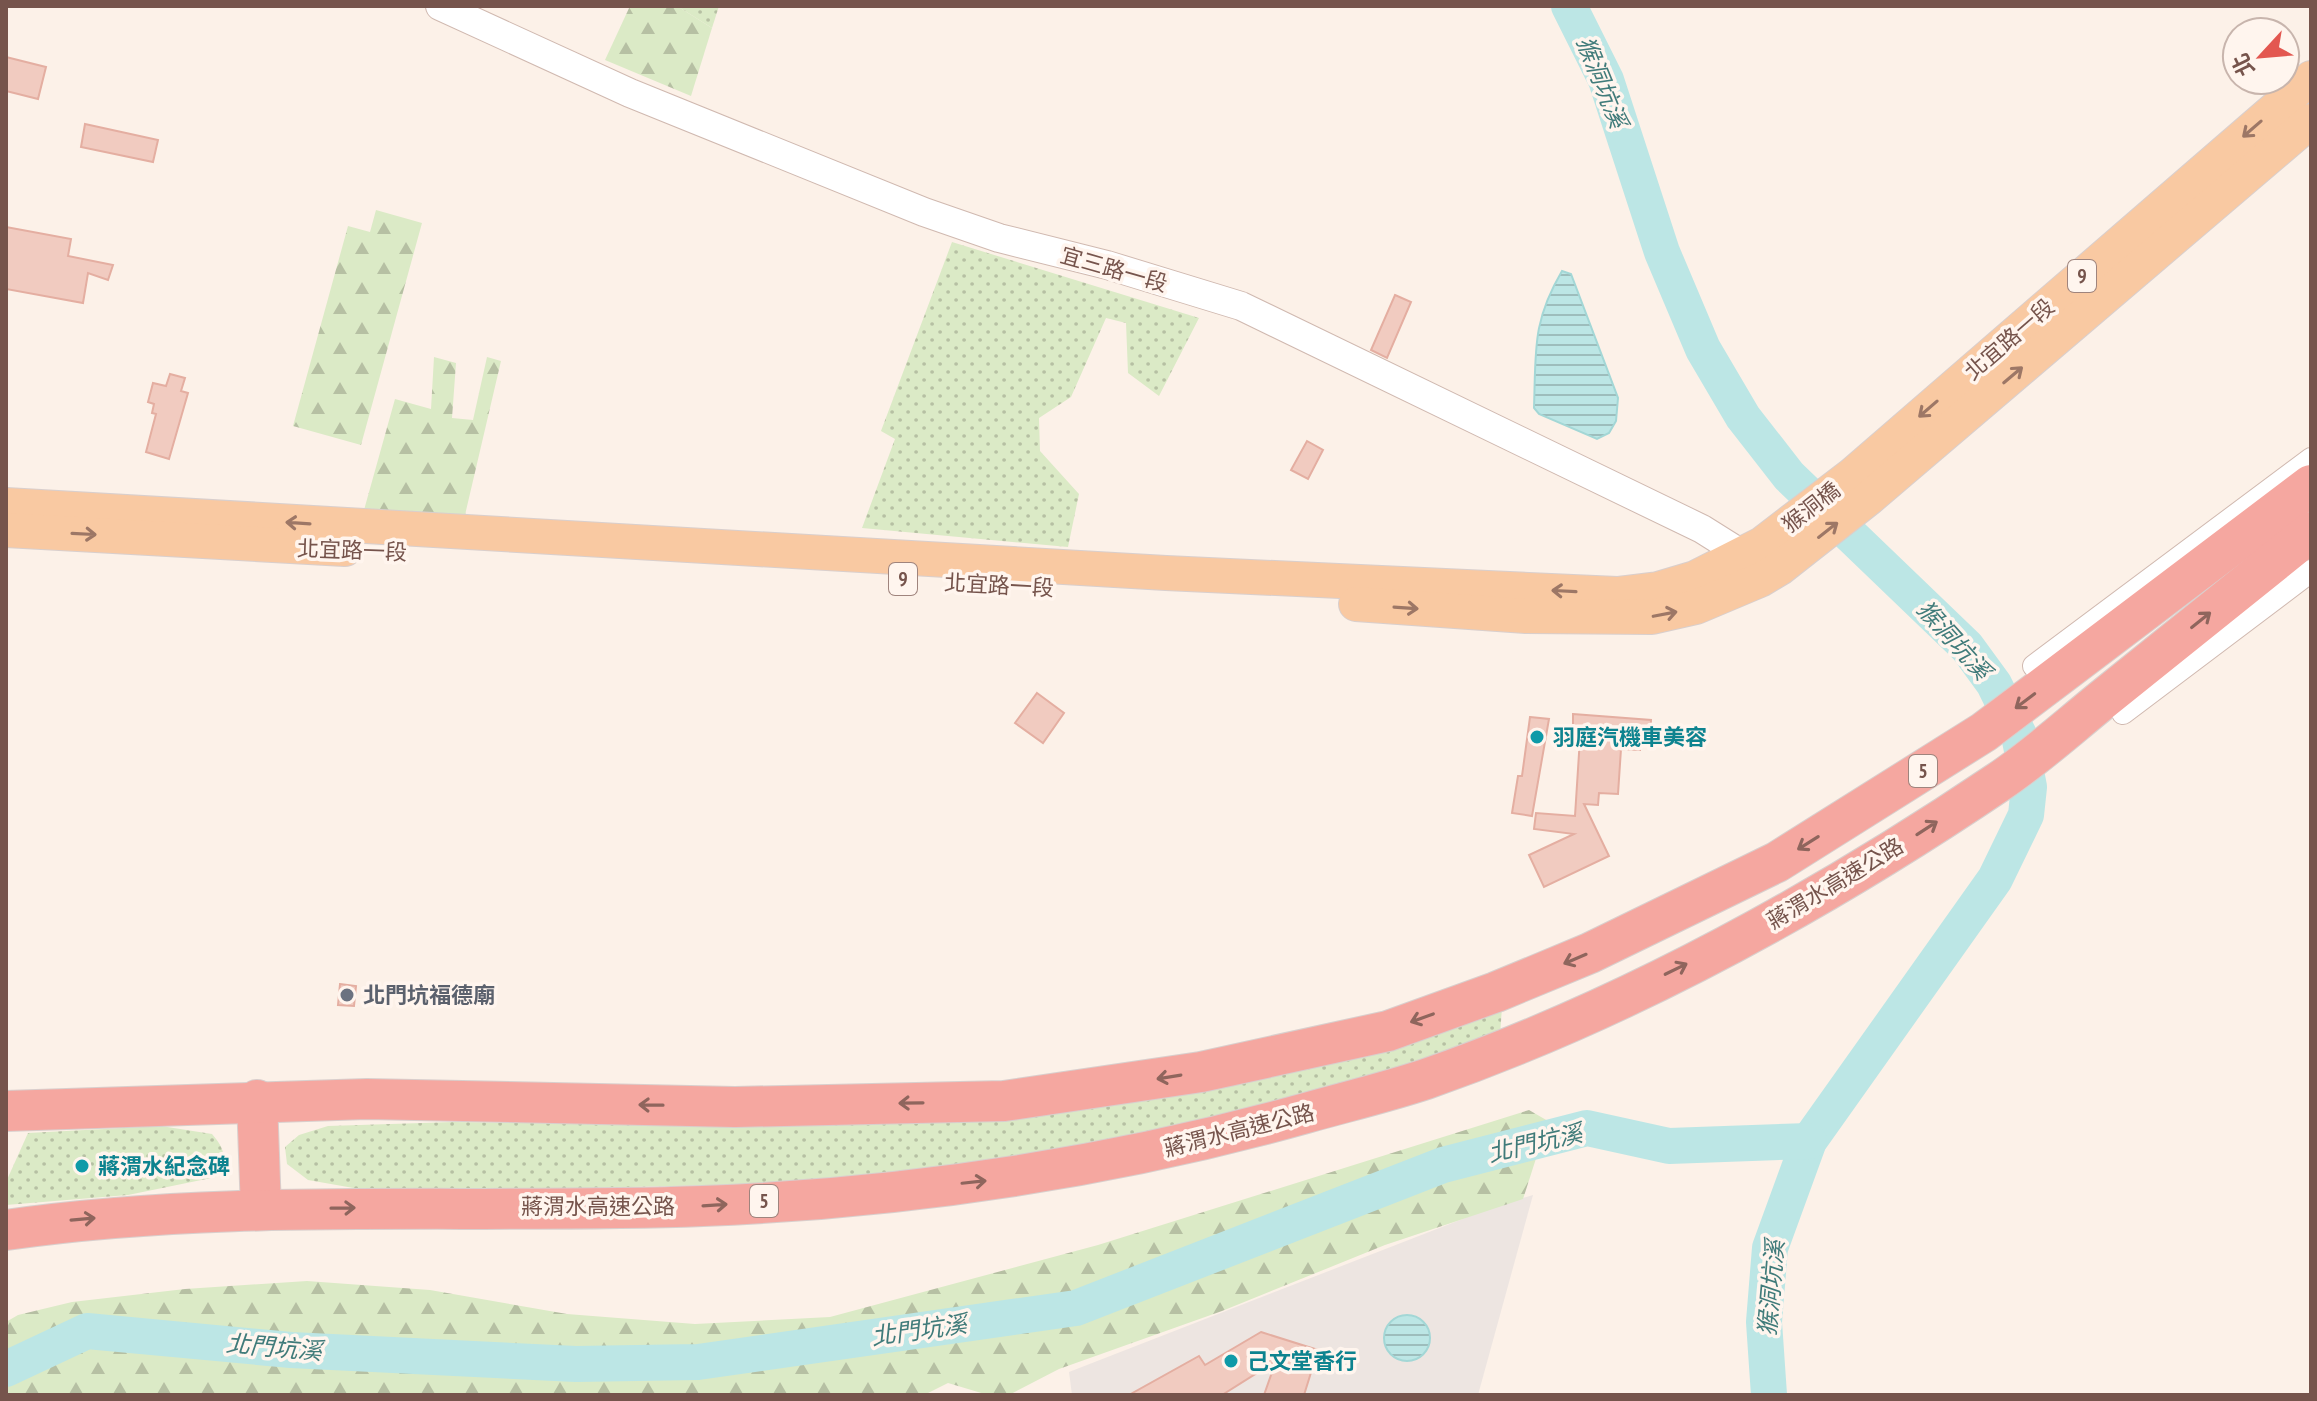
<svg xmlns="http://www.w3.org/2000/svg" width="2317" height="1401" viewBox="0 0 2317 1401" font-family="'PT Sans Narrow','Noto Sans TC',sans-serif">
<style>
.industrial{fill:#ede5e1}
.grass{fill:url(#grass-dots)}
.forest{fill:url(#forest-firs)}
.water{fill:url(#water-rules);stroke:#a3d7d6;stroke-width:2}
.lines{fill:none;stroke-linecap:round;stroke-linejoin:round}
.river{stroke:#bce6e5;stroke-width:36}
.building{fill:#f1cbc0;stroke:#e4aea1;stroke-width:2}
.minor-casing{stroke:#d0b9b0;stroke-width:24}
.tertiary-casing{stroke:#d0b9b0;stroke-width:30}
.primary-casing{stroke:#d9cfcd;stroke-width:36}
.motorway-casing{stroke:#d9cfcd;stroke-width:42}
.minor{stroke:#fff;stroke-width:22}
.tertiary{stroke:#fff;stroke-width:28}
.primary{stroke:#f9c9a2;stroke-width:34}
.motorway{stroke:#f5a7a0;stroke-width:40}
.oneway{stroke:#9d7766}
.oneway2{stroke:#8f655d}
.culture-dot{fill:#0f9aa8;stroke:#fff5ee;stroke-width:3}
.worship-dot{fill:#6b7280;stroke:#fff5ee;stroke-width:3}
.labels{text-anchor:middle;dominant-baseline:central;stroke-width:7;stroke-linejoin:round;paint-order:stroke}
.shield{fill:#fff5ee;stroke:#9f847d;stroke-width:2}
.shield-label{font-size:20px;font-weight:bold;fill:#76544c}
.street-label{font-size:22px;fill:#76544c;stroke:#fff5ee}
.culture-label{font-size:22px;font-weight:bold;fill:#0d838f;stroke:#fff5ee;text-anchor:start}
.worship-label{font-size:22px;font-weight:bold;fill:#5b616d;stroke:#fff5ee;text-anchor:start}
.water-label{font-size:24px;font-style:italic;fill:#407b7a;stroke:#fff5ee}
</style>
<defs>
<pattern id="grass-dots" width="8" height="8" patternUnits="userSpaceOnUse" patternTransform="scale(2)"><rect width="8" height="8" fill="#dbeac6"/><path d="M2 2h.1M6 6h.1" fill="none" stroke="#b6c0a3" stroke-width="1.8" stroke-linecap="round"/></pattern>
<pattern id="forest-firs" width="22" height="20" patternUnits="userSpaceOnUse" patternTransform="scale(2)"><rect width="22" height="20" fill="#dbeac6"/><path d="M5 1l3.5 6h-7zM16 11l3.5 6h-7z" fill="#b6c0a3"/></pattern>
<pattern id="water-rules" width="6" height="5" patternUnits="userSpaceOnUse" patternTransform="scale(2)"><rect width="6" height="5" fill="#bce6e5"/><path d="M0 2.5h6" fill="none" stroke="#9dbdbc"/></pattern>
</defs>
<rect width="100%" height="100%" fill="#fcf1e8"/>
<path class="industrial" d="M1533 1195 1478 1395H1072L1069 1372 1496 1206Z"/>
<g class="grass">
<path d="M677 6H719L712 28Z"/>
<path d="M952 242 1199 318 1159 396 1128 373 1126 323 1106 318 1071 397 1039 418 1040 451 1079 494 1068 547 862 528 895 439 881 431Z"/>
<path d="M1502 1007 1500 1036 1416 1068 1139 1142 837 1182 382 1193 308 1180 287 1164 285 1147 299 1135 328 1126 453 1122 791 1126 980 1118Z"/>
<path d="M161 1126 212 1134C226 1150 227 1160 216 1177L128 1195 6 1205V1182L28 1133Z"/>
</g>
<g class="forest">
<path d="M630 6H677L712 28 691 96 605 60Z"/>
<path d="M376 210 422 223 361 445 293 426 348 226 370 232Z"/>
<path d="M434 357 456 363 452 418 473 420 487 357 501 361 465 515 364 510 395 399 431 409Z"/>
<path d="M1529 1110 1548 1121 1523 1199 1385 1245 1222 1311 1059 1369 1009 1395H988L948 1383 924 1395H6V1322L18 1315 72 1302 185 1289 307 1281 430 1290 567 1314 695 1324 830 1317 1098 1245Z"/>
</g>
<g class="water">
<path d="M1562 271 1571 274 1618 398 1616 421 1609 433 1597 439 1539 414 1534 408C1536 350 1532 322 1562 271Z"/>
<circle cx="1407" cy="1338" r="23"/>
</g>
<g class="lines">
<g class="river">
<path d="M1569 6 1606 80 1662 252 1703 349 1743 417 1789 476 1967 647 1994 684 2019 735 2029 787 2026 815 1995 879 1809 1141 1770 1248 1764 1322 1769 1395"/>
<path d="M6 1369 87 1331 291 1350 576 1364 698 1362 1076 1308 1443 1165 1587 1128 1669 1146 1809 1141"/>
</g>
</g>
<g class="building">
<path d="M6 57 46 67 38 99 6 91Z"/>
<path d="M85 124 158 140 153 162 81 147Z"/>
<path d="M6 227 71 239 68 256 113 265 108 280 88 273 83 303 6 289Z"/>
<path d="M1395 295 1411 302 1387 358 1371 350Z"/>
<path d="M170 374 185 378 181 391 188 393 169 459 146 452 156 414 152 413 154 404 148 402 153 383 166 386Z"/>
<path d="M1307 441 1323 450 1308 479 1291 470Z"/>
<path d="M1037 693 1064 713 1043 743 1015 723Z"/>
<path d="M1573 714 1651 720 1650 743 1640 742V750L1621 749 1618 794 1599 793 1598 805 1584 804 1609 856 1544 887 1529 855 1574 834 1534 829 1536 813 1575 816 1580 738H1573Z"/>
<path d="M1530 717 1549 719 1532 816 1512 813 1518 776H1522Z"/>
<path d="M340 984 356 986 354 1006 338 1005Z"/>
<path d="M1261 1332 1318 1350 1304 1395H1264L1276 1361 1222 1395H1129L1199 1356 1205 1365Z"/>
</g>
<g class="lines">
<g class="minor-casing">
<g id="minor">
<path d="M2034 666 2311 459"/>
<path d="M2123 713 2311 571"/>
</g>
</g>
<g class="tertiary-casing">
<path id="tertiary" d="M440 6 630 93 924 212 999 238 1107 265 1241 306 1702 529 1745 556 1753 569"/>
</g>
<g class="primary-casing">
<g id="primary">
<path d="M6 505 1166 573 1617 594 1658 589 1695 578 1762 544 1852 475 2311 78"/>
<path d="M6 530 345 549"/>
<path d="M1356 604 1526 616 1652 617 1696 607 1760 580 1780 568 1869 498 2311 121"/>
</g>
</g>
<g class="motorway-casing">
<g id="motorway">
<path d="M257 1100 261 1210"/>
<path d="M6 1111 367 1099 735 1107 1004 1101 1201 1072 1388 1031 1496 992 1590 953 1777 862 1984 732 2311 485"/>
<path d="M6 1230C237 1197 471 1215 703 1206 908 1198 1109 1168 1306 1113 1345 1102 1387 1092 1426 1079 1629 1008 1822 901 2000 781 2037 756 2072 724 2107 696 2175 641 2243 586 2311 532"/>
</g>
</g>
<use href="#minor" class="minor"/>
<use href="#tertiary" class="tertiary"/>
<use href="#primary" class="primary"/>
<use href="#motorway" class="motorway"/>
</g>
<defs><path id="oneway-shaft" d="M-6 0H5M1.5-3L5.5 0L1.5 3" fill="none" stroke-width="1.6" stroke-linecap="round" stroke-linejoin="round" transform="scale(2)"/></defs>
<g class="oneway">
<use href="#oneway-shaft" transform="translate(2252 129) rotate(139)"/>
<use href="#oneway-shaft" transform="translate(2013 375) rotate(-40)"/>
<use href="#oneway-shaft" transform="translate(1928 409) rotate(139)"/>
<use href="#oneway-shaft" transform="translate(298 523) rotate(-176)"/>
<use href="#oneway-shaft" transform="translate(1828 530) rotate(-38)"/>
<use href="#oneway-shaft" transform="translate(84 534) rotate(3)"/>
<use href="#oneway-shaft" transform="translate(1564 591) rotate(-177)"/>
<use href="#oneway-shaft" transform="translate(1406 608) rotate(4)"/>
<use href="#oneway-shaft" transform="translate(1665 614) rotate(-11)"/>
</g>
<g class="oneway2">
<use href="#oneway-shaft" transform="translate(2201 620) rotate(-39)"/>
<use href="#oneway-shaft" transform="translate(2025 701) rotate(143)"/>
<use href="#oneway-shaft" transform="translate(1927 828) rotate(-33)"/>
<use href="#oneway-shaft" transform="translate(1808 843) rotate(148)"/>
<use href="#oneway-shaft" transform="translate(1575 959) rotate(157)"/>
<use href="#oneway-shaft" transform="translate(1676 969) rotate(-26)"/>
<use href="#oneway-shaft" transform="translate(1422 1018) rotate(160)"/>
<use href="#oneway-shaft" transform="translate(1169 1077) rotate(171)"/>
<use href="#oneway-shaft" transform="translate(911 1103) rotate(179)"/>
<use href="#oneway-shaft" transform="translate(651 1105) rotate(-179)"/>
<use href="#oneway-shaft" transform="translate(974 1182) rotate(-6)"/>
<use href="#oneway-shaft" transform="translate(715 1205) rotate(-4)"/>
<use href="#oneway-shaft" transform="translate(343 1208) rotate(-1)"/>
<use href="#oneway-shaft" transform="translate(83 1219) rotate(-5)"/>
</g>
<g class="culture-dot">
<circle cx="1537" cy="737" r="8"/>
<circle cx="82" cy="1166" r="8"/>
<circle cx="1231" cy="1361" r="8"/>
</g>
<circle class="worship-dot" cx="347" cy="995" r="8"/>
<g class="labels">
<g class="shield">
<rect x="2068" y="260" width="28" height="32" rx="6"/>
<rect x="889" y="563" width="28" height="32" rx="6"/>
<rect x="1909" y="755" width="28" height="32" rx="6"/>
<rect x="750" y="1185" width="28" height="32" rx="6"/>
</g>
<g class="shield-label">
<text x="2082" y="276">9</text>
<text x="903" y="579">9</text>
<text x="1923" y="771">5</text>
<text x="764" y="1201">5</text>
</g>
<g class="street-label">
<text transform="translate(1114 269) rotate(16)">宜三路一段</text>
<text transform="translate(2009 339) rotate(-41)">北宜路一段</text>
<text transform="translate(1811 507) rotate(-38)">猴洞橋</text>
<text transform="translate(352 550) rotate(2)">北宜路一段</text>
<text transform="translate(999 585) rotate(3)">北宜路一段</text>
<text transform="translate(1835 883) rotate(-31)">蔣渭水高速公路</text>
<text transform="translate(1239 1130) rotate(-14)">蔣渭水高速公路</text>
<text x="598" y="1206">蔣渭水高速公路</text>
</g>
<g class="culture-label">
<text x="1553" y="737">羽庭汽機車美容</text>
<text x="98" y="1166">蔣渭水紀念碑</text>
<text x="1247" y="1361">己文堂香行</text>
</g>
<g class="worship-label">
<text x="363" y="995">北門坑福德廟</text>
</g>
<g class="water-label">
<text transform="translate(1602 82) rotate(68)">猴洞坑溪</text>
<text transform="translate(1954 640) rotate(48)">猴洞坑溪</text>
<text transform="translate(1535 1143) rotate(-13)">北門坑溪</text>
<text transform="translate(1771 1288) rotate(-85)">猴洞坑溪</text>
<text transform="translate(919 1330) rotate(-8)">北門坑溪</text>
<text transform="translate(274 1347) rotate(5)">北門坑溪</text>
</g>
</g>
<rect width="2317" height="1401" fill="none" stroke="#76544c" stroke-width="16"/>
<g transform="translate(2261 56) rotate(244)"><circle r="38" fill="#fff5ee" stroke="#c8b5ad" stroke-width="2"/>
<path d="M0-6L14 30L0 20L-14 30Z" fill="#e35750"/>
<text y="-12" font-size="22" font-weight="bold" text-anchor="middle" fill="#76544c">北</text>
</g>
</svg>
